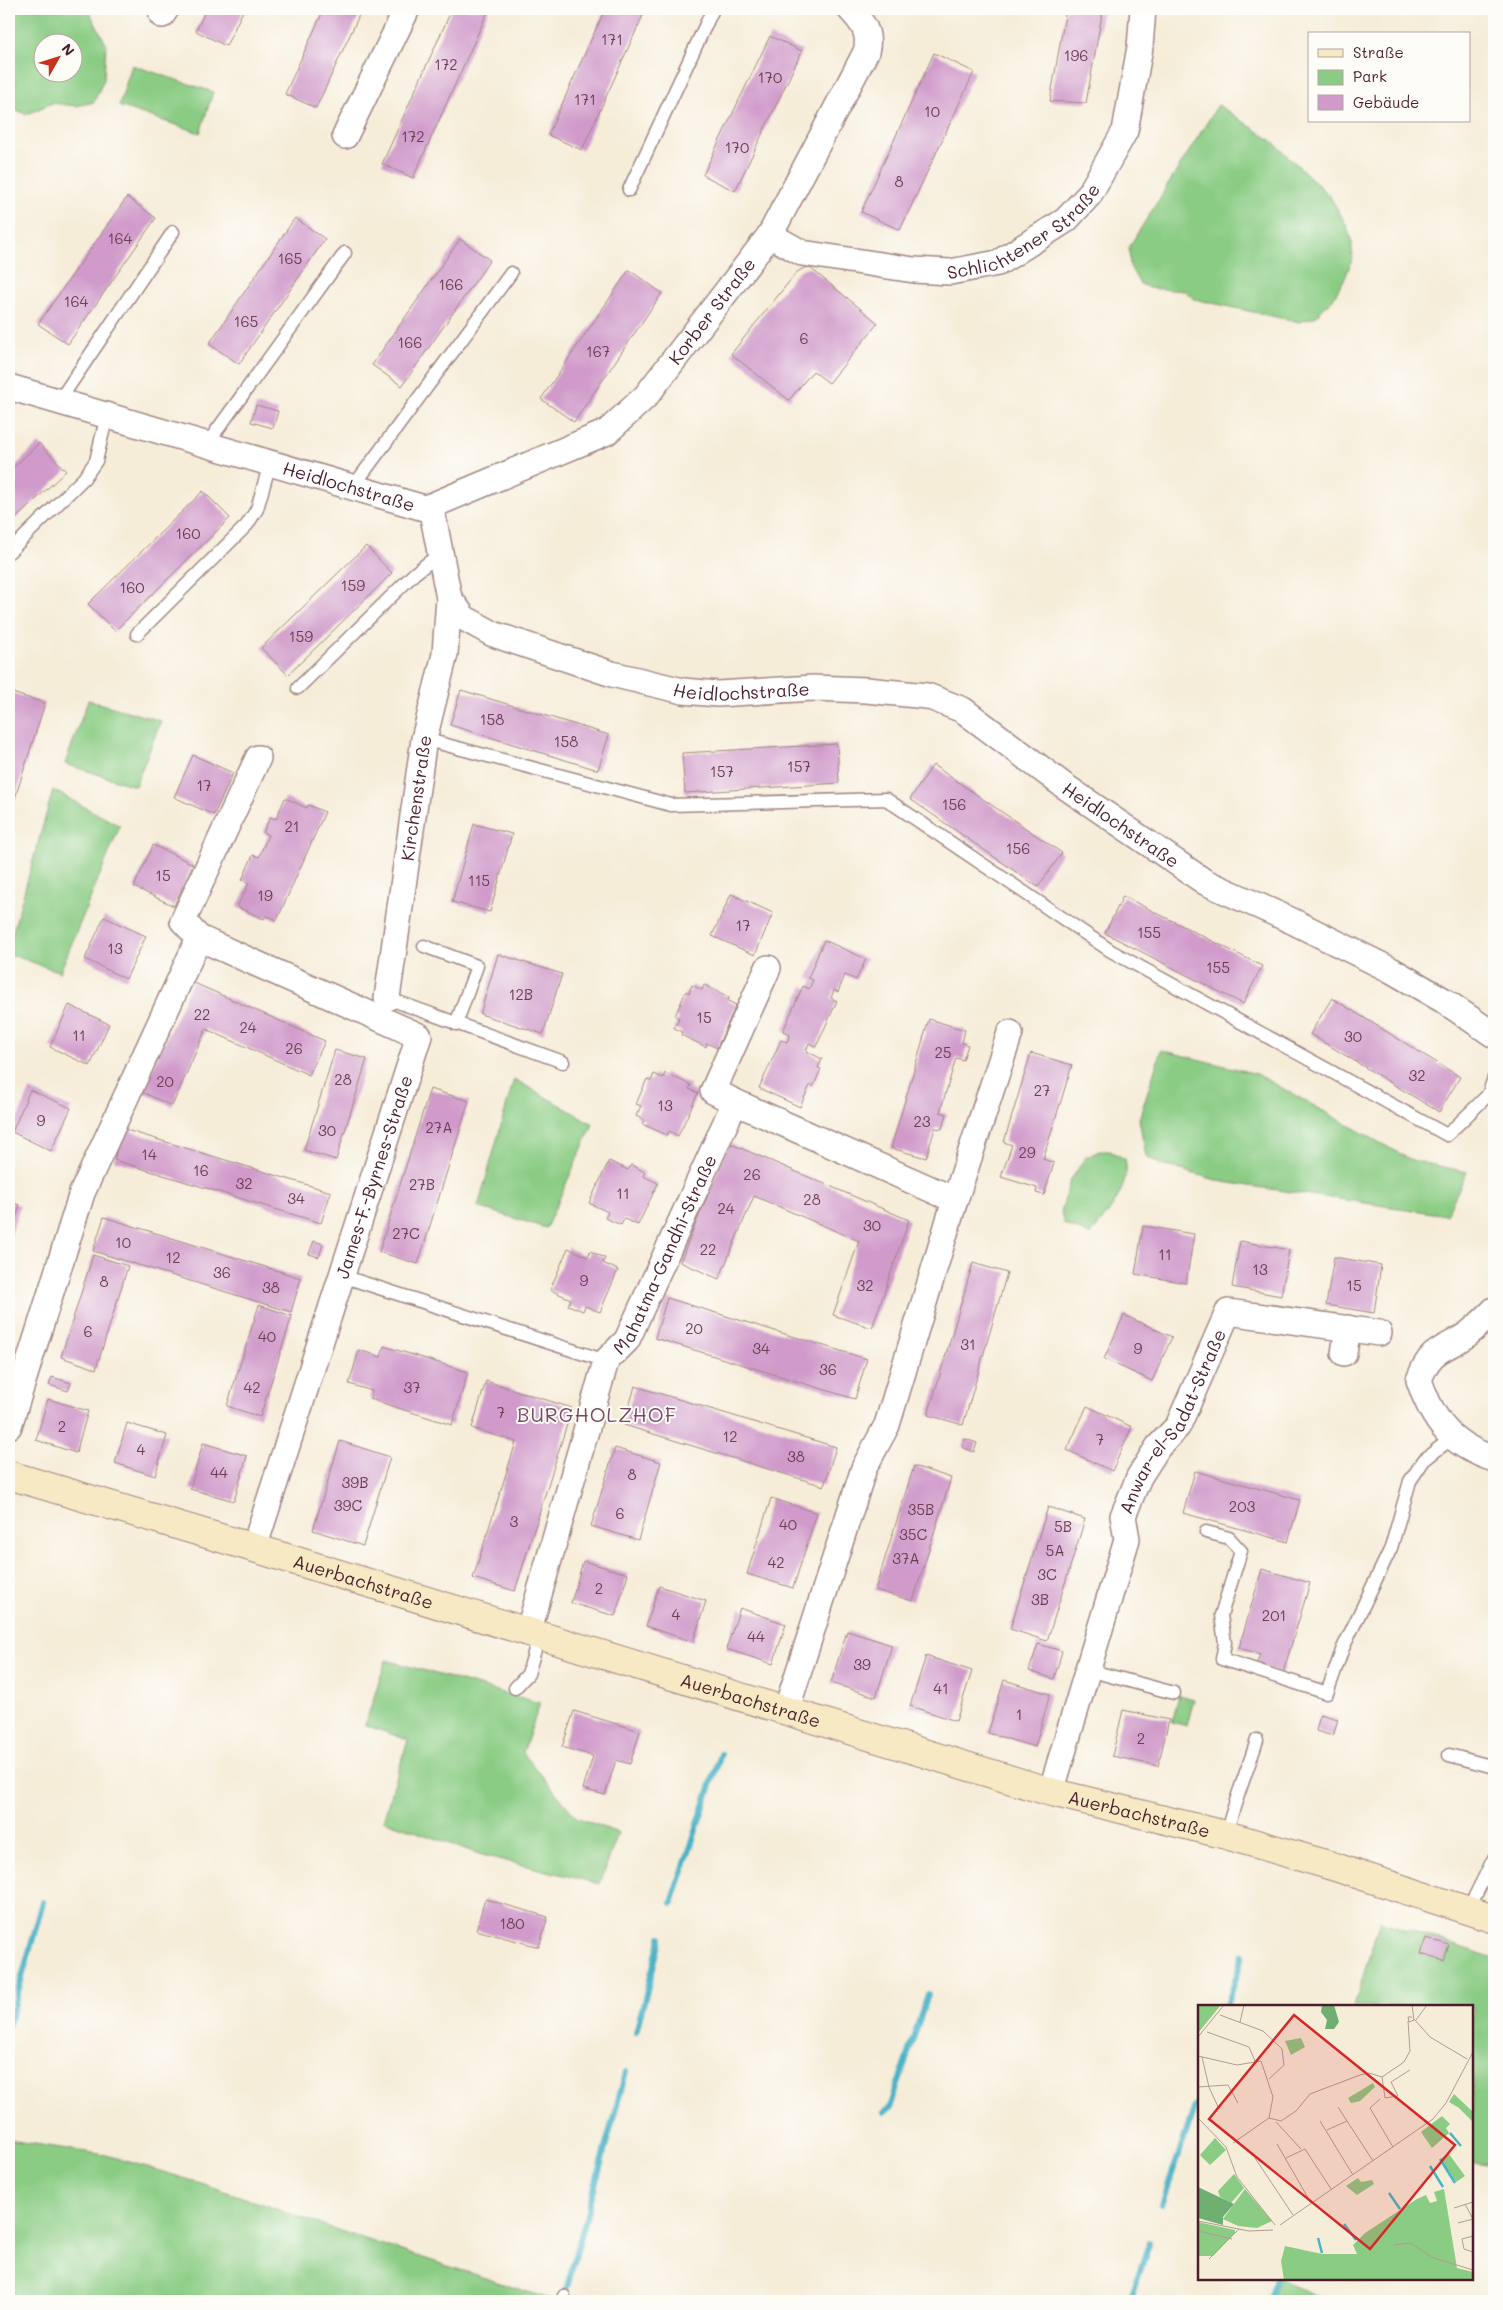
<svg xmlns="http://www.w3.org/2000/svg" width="1503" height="2310" viewBox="0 0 1503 2310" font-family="Mali,sans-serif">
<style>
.green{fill:#8acc84;stroke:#6a7658;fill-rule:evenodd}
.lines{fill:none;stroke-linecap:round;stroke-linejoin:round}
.stream{stroke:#49b3c7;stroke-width:6}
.building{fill:#d09bcb}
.lane-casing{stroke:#a08682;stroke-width:15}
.street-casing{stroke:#a08682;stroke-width:28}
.secondary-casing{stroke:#a08682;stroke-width:30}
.lane{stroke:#fff;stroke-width:12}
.street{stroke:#fff;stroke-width:25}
.secondary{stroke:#f6e9c3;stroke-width:28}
.labels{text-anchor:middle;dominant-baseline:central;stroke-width:4;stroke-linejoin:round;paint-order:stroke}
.number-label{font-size:15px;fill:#6c3e53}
.street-label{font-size:18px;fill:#4a1f2b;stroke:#fdfcf7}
.quarter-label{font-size:20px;letter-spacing:1px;fill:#794a63;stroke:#fdfcf7}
.inset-river{fill:none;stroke:#49b3c7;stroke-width:2.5}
.inset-road{fill:none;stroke:#b19b93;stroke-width:1}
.view{fill:#d62828;fill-opacity:0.15;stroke:#d62828;stroke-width:2.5}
.inset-edge{fill:none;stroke:#4a1f2b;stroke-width:2.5}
</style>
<rect width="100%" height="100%" fill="#fdfcf7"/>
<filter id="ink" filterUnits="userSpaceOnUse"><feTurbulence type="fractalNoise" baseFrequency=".02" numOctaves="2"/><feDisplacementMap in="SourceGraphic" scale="10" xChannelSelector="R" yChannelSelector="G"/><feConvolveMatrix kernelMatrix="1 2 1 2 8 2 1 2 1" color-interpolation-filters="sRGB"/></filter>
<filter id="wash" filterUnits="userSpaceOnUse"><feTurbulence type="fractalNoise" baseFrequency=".0096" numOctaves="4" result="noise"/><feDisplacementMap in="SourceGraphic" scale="20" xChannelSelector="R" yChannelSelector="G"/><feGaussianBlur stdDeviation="1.12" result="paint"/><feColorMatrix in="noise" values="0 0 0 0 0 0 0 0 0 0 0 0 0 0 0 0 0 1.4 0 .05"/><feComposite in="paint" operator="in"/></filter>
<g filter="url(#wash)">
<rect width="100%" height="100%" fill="#f6edd9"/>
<g class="green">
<path d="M9 9H88L106 44 104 79 94 102 77 106 52 103 27 114 9 108ZM72 42V72H42V42Z"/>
<path d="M132 65 213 92 200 133 119 106Z"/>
<path d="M1218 105 1271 140 1329 195 1346 224 1352 243V260L1345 278 1333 299 1315 317 1299 322 1194 299 1185 291 1149 288 1139 283 1130 266 1129 247Z"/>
<path d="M88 700 161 721 135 786 65 764Z"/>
<path d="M53 790 120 826 60 972 9 954V945Z"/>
<path d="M1161 1050 1257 1074 1411 1160 1467 1172 1446 1215 1223 1182 1160 1164 1146 1156 1139 1119Z"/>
<path d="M514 1079 593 1124 546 1228 478 1207Z"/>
<path d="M1099 1151H1110L1125 1159C1132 1185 1106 1217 1090 1235L1064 1224 1061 1212 1070 1181 1085 1158Z"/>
<path d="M386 1660 540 1703 523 1753 576 1817 618 1833 600 1884 482 1855 383 1820 408 1740 365 1725Z"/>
<path d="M1179 1695 1194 1699 1187 1726 1172 1722Z"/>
<path d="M1380 1921 1494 1958V2165L1472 2162V2006H1354Z"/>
<path d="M9 2140 106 2155 207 2185 346 2233 556 2301H9Z"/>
<path d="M1278 2279 1328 2301H1272Z"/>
</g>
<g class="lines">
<g class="stream">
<path d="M672 1903 721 1754"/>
<path d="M1227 2006 1243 1955"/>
<path d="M9 2024 43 1902"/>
<path d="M636 2032 661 1937"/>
<path d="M885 2112 890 2108 928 1994"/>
<path d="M1162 2205 1195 2106"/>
<path d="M567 2287 626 2072"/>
<path d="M1129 2301 1150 2242"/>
<path d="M1269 2301 1277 2279"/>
</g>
</g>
<g id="blocks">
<g class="building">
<path d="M206 9H244L226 46 196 31Z"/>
<path d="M324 9H362L316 108 285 94Z"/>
<path d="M452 9H489L413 178 382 164Z"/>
<path d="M605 9H636L644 13 582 150 548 135Z"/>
<path d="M1066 9H1103L1086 103 1050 101Z"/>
<path d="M770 36 802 51 735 191 703 175Z"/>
<path d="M934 53 974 72 900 230 861 212Z"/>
<path d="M127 197 156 218 68 344 38 324Z"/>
<path d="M295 218 325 239 239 364 209 344Z"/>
<path d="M460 239 490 260 402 386 372 365Z"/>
<path d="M809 267 878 323 829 383 813 371 789 400 731 354 797 272 804 268Z"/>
<path d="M629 270 662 293 574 422 541 399Z"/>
<path d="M256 405 278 411 273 428 251 422Z"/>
<path d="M39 443 66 471 9 525V472Z"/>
<path d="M203 491 230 518 115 631 88 604Z"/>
<path d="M366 546 392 573 288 675 261 648Z"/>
<path d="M461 690 609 735 598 770 450 725Z"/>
<path d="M9 692 45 703 9 817Z"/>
<path d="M837 744 839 783 685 793 682 753Z"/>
<path d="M193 755 233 773 214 815 174 797Z"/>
<path d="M933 765 1062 853 1038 887 910 799Z"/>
<path d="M285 798 307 808 308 805 325 812 277 920 266 916 264 919 237 907 249 883 242 880 253 855 259 857 268 835 263 833 270 817 276 819Z"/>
<path d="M474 824 512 834 490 912 452 902Z"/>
<path d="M153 845 193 864 174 906 134 887Z"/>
<path d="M731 894 773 913 755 955 712 936Z"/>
<path d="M1123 896 1262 966 1243 1004 1105 933Z"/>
<path d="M104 917 146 936 126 979 85 959Z"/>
<path d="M824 940 866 959 856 980 845 975 838 992 834 990 831 998 837 1001 816 1047 809 1043 806 1051 822 1059 818 1068 821 1069 813 1087 810 1085 800 1107 759 1088 781 1040 787 1042 790 1035 783 1031 803 986 809 989 813 980 808 978Z"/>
<path d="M498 954 562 974 543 1034 480 1014Z"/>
<path d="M192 982 325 1041 309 1075 206 1029 172 1106 142 1092Z"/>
<path d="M692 985 702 990 704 985 729 997 728 1001 736 1005 717 1048 707 1043 706 1047 681 1035 682 1032 674 1028 679 1018 675 1016 686 991 689 993Z"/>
<path d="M1332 998 1460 1077 1439 1112 1310 1034Z"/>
<path d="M69 1005 109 1024 90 1066 50 1047Z"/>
<path d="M929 1019 965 1030 962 1043 968 1045 963 1060 956 1058 940 1112 947 1114 942 1129 935 1128 926 1158 891 1148Z"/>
<path d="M335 1050 367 1059 336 1160 304 1150Z"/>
<path d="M1031 1053 1072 1065 1043 1159 1054 1163 1044 1195 1036 1193 1037 1188 1001 1177 1012 1145 1004 1142Z"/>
<path d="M665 1073 691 1085 689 1089 698 1093 678 1136 669 1131 667 1135 642 1124 644 1120 636 1116 641 1106 636 1104 647 1079 651 1081 654 1074 663 1078Z"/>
<path d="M430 1089 469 1101 418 1264 379 1252Z"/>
<path d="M30 1090 71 1108 51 1151 12 1132Z"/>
<path d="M123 1129 331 1192 321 1223 114 1160Z"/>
<path d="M729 1143 909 1220 872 1328 833 1315 859 1241 754 1196 719 1279 680 1262Z"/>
<path d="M609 1161 628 1170 631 1165 645 1172 643 1176 658 1183 638 1225 624 1219 621 1225 605 1218 608 1212 589 1203Z"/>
<path d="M9 1202 20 1205 9 1242Z"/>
<path d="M104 1217 301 1278 291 1312 93 1251Z"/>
<path d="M1143 1226 1194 1234 1186 1283 1135 1274Z"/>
<path d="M314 1241 323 1244 319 1257 309 1254Z"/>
<path d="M1240 1241 1289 1250 1281 1296 1232 1287Z"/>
<path d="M568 1248 588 1257 590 1251 605 1258 603 1263 618 1270 600 1312 585 1306 583 1311 568 1305 571 1299 550 1290Z"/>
<path d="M93 1255 128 1266 96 1369 61 1357Z"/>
<path d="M1334 1257 1381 1265 1374 1313 1326 1305Z"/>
<path d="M973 1263 1007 1273 963 1425 928 1415Z"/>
<path d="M667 1298 867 1359 855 1399 655 1338Z"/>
<path d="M259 1305 292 1316 260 1417 227 1406Z"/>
<path d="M1124 1315 1172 1337 1152 1381 1104 1359Z"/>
<path d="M384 1346 468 1372 452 1425 370 1399 372 1391 349 1384 359 1350 381 1357Z"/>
<path d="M52 1377 71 1383 68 1391 49 1385Z"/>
<path d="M486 1381 572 1408 515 1591 473 1578 516 1442 472 1428Z"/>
<path d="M635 1386 836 1447 824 1486 624 1425Z"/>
<path d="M48 1399 88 1411 76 1453 36 1440Z"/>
<path d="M1087 1406 1132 1427 1112 1471 1067 1450Z"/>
<path d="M127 1423 167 1435 155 1476 115 1463Z"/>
<path d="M965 1439 977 1443 974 1452 962 1447Z"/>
<path d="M340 1441 390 1457 363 1546 313 1530Z"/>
<path d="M203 1443 247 1456 234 1501 190 1489Z"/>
<path d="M615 1448 661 1462 638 1540 591 1526Z"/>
<path d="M914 1466 951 1478 913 1601 875 1590Z"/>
<path d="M1195 1471 1300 1500 1288 1542 1183 1513Z"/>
<path d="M771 1498 817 1513 793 1588 747 1574Z"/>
<path d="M1048 1507 1085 1519 1047 1641 1010 1629Z"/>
<path d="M583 1561 628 1574 615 1616 571 1603Z"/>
<path d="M1262 1569 1310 1583 1283 1673 1256 1665 1260 1654 1239 1648Z"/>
<path d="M659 1586 706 1601 693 1642 646 1626Z"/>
<path d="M740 1608 786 1624 773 1664 726 1649Z"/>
<path d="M847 1631 892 1645 876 1697 831 1683Z"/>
<path d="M1038 1644 1062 1651 1054 1679 1029 1671Z"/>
<path d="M926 1656 972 1671 956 1721 910 1706Z"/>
<path d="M1004 1680 1050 1694 1035 1747 988 1733Z"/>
<path d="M1123 1710 1169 1720 1158 1766 1112 1756Z"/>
<path d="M574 1711 640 1731 630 1764 616 1760 605 1795 583 1789 593 1756 562 1747Z"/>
<path d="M1320 1714 1338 1719 1333 1736 1316 1731Z"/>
<path d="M485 1899 548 1917 539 1947 476 1930Z"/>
<path d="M1426 1938 1449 1945 1444 1961 1421 1954Z"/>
</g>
</g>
</g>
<g filter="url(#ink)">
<use href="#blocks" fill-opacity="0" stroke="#a08682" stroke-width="1"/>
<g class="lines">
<g class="lane-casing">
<g id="lane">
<path d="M629 190 713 9"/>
<path d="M59 401 173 232"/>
<path d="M207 444 345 253"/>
<path d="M353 487 511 273"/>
<path d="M9 552 84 478 96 461 107 415"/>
<path d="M137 634 247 525 257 509 270 463"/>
<path d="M298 688 415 573 441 553"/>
<path d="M424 739 671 805 886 799 1111 951 1447 1135 1488 1095 1494 1078"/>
<path d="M424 946 477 966 456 1024"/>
<path d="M387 998 563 1062"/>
<path d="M342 1276 606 1361"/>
<path d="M1206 1532 1229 1538 1241 1551 1221 1615 1225 1643 1222 1659 1327 1693 1343 1648 1391 1548 1410 1481 1424 1460 1453 1437"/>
<path d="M1088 1670 1174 1693"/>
<path d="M515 1688 528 1674 539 1636"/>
<path d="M1449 1755 1494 1767"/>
<path d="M1226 1835C1234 1802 1247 1772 1257 1740"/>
<path d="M1467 1912 1494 1858"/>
<path d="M562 2301 564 2296"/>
</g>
</g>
<g class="street-casing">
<g id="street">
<path d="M162 15 166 9"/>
<path d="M345 136 407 9"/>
<path id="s1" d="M770 235 802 253 914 270 950 272 998 263 1066 220 1089 195 1125 131 1140 47 1143 9"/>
<path id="s2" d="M9 387 424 508 431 506 607 432 646 396 770 235 866 52C871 33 863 23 850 9"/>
<path id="s3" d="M431 506 449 598 464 618 493 634 612 674 683 691 718 694 813 688 866 690 927 696 963 710 1063 785 1205 882 1288 919 1391 970 1443 1000 1494 1035"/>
<path id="s4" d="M387 998 424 739 445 654 449 598"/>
<path d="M735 1102 955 1200 887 1425 864 1468 786 1711"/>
<path d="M955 1200 1010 1033"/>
<path d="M1494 1310C1486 1318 1477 1327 1468 1334 1442 1352 1431 1347 1419 1380 1433 1422 1451 1445 1494 1459"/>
<path d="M1344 1353 1348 1328"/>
<path d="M9 1426 82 1193 199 938"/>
<path id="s5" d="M254 1548 419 1036 199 938 183 921 258 758"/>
<path id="s6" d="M528 1633 606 1361 627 1340 735 1102 713 1091 768 968"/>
<path id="s7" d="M1051 1792 1127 1539 1123 1516 1139 1477 1158 1447 1178 1426 1228 1312 1379 1333"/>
</g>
</g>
<g class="secondary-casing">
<g id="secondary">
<path id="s8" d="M9 1475 254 1548 1051 1792 1226 1835 1332 1866 1494 1919"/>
</g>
</g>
<use href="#lane" class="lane"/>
<use href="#street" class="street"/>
<use href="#secondary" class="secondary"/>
</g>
</g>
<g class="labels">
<g class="number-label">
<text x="612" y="39">171</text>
<text x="1076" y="55">196</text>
<text x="446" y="64">172</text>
<text x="770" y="77">170</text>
<text x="585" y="99">171</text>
<text x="932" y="111">10</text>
<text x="413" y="136">172</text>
<text x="737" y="147">170</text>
<text x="899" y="181">8</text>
<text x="120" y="238">164</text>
<text x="290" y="258">165</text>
<text x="451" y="284">166</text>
<text x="76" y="301">164</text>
<text x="246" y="321">165</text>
<text x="804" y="338">6</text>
<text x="410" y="342">166</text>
<text x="598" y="351">167</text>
<text x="188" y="533">160</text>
<text x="353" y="585">159</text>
<text x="132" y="587">160</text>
<text x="301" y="636">159</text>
<text x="492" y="719">158</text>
<text x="566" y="741">158</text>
<text x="799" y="766">157</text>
<text x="722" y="771">157</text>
<text x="204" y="785">17</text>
<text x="954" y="804">156</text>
<text x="292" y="826">21</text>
<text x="1018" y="848">156</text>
<text x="163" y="875">15</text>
<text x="479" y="880">115</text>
<text x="265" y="895">19</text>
<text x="743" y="925">17</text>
<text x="1149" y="932">155</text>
<text x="115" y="948">13</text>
<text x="1218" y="967">155</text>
<text x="521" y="994">12B</text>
<text x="202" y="1014">22</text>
<text x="704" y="1017">15</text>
<text x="248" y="1027">24</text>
<text x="79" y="1035">11</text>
<text x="1353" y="1036">30</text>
<text x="294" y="1048">26</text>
<text x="943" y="1052">25</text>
<text x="1417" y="1075">32</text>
<text x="343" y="1079">28</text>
<text x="165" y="1081">20</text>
<text x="1042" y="1090">27</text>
<text x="665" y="1105">13</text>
<text x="41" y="1120">9</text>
<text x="922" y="1121">23</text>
<text x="439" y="1127">27A</text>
<text x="327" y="1130">30</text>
<text x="1027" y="1152">29</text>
<text x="149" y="1154">14</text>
<text x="201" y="1170">16</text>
<text x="752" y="1174">26</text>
<text x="244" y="1183">32</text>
<text x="422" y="1184">27B</text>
<text x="623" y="1193">11</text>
<text x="296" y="1198">34</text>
<text x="812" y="1199">28</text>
<text x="726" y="1208">24</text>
<text x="872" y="1225">30</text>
<text x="406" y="1233">27C</text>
<text x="123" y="1242">10</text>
<text x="708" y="1249">22</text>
<text x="1165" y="1254">11</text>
<text x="173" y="1257">12</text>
<text x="1260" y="1269">13</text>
<text x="222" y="1272">36</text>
<text x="584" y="1280">9</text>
<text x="104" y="1281">8</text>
<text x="865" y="1285">32</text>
<text x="1354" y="1285">15</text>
<text x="271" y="1287">38</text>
<text x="694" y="1328">20</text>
<text x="88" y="1331">6</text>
<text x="267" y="1336">40</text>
<text x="968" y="1344">31</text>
<text x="761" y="1348">34</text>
<text x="1138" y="1348">9</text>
<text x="828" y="1369">36</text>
<text x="252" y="1387">42</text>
<text x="412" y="1387">37</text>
<text x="501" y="1412">7</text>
<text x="62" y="1426">2</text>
<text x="730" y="1436">12</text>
<text x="1100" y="1439">7</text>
<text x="141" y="1449">4</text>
<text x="796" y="1456">38</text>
<text x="219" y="1472">44</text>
<text x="632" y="1474">8</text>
<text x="355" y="1482">39B</text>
<text x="348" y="1505">39C</text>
<text x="1242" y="1506">203</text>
<text x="921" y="1509">35B</text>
<text x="620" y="1513">6</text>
<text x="514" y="1521">3</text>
<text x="788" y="1524">40</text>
<text x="1063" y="1526">5B</text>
<text x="913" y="1534">35C</text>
<text x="1055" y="1550">5A</text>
<text x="906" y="1558">37A</text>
<text x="776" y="1562">42</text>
<text x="1047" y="1574">3C</text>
<text x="599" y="1588">2</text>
<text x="1040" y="1599">3B</text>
<text x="676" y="1614">4</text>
<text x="1274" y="1615">201</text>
<text x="756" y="1636">44</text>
<text x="862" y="1664">39</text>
<text x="941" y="1688">41</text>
<text x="1019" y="1714">1</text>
<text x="1141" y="1738">2</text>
<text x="512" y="1923">180</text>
</g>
<g class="street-label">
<text stroke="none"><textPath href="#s1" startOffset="272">Schlichtener Straße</textPath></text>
<text stroke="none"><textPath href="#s2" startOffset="791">Korber Straße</textPath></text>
<text stroke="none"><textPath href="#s2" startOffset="354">Heidlochstraße</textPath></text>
<text stroke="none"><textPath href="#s3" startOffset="409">Heidlochstraße</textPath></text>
<text stroke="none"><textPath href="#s4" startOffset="202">Kirchenstraße</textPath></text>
<text stroke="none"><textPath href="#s3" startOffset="829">Heidlochstraße</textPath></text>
<text stroke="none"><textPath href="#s5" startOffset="390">James-F.-Byrnes-Straße</textPath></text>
<text stroke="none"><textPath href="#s6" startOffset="406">Mahatma-Gandhi-Straße</textPath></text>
<text stroke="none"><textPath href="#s7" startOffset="395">Anwar-el-Sadat-Straße</textPath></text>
<text stroke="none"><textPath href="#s8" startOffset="370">Auerbachstraße</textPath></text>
<text stroke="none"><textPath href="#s8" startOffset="775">Auerbachstraße</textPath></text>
<text stroke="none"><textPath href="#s8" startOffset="1180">Auerbachstraße</textPath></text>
</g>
<g class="quarter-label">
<text x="597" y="1414">BURGHOLZHOF</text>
</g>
</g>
<g transform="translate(1198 2005)">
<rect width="275" height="275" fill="#f6edd9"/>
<path d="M0 0 22 1 0 28ZM103 33 107 42 93 50 87 36ZM175 78 177 82 162 96 153 98 150 93ZM256 89 275 107V117L261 103 251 97ZM244 111 252 119 248 123 251 128 234 143 223 127ZM17 133 28 145 12 160 2 150ZM251 149 267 171 258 177 242 154ZM36 169 46 183 33 198 22 192 20 186ZM160 173 163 177 174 175 176 179 159 190 148 181ZM47 184 74 216 59 223 40 221 25 214ZM246 184 259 263 275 267V275H86L83 256 87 241 124 249H159L155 240 167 228 219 194 228 190 232 198 239 196 236 187ZM0 217 37 225V228L15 251H0Z" fill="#8acc84"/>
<path d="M124 0H136L141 17 136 24H127L129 15 123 7ZM0 182 36 199 25 212V220L0 213Z" fill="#6fb072"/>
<path class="inset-river" d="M252 128 263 141M242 154 257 178M232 161 245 182M191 188 202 204M146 219 158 235M120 233 124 248"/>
<path class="inset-road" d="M214 0 216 15 211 17 210 12H214M22 10 65 26 84 44 86 60 71 74M216 14 232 32 269 54M218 15 229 0M210 16 212 46 206 57 184 72 187 93 200 91 193 77 212 65M42 17 46 0M9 27 51 42 57 56M0 32 26 0M0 51 39 60 63 56 75 92 71 113M4 52 11 82 21 104M0 82 30 80 40 98M182 94 172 103 195 142M140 102 149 116M0 113 28 142 39 172 77 220M71 113 83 116 98 106 112 89 162 70 171 68 184 72M122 116 155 170M78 117 103 144M129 125 149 116 175 156M35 138 71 113M79 139 113 198M57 153 95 210M88 153 107 144 133 184M256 203 275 197M0 216 51 226 75 225M260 218 275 214 267 199M82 220 235 114 248 98 275 47M0 226 34 234M275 231 264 234 266 244 275 247M196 240 212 238 236 253 275 265M11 254 41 224"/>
<path class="view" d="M96 10 257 140 172 244 11 114Z"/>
<rect width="275" height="275" class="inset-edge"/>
</g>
<rect width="1503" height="2310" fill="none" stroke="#fdfcf7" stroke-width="30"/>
<rect x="1308" y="32" width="162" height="90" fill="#fdfcf7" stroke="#b5a4a5"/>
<rect x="1318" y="49" width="25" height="8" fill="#f6e9c3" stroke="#b5a4a5"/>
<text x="1353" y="58" font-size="15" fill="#4a1f2b">Straße</text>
<rect x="1318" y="70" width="25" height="15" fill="#8acc84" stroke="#b5a4a5"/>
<text x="1353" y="82" font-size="15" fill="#4a1f2b">Park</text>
<rect x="1318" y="95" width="25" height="15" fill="#d09bcb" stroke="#b5a4a5"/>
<text x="1353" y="108" font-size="15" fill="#4a1f2b">Gebäude</text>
<g transform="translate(58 58) rotate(51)"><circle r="24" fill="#fdfcf7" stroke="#b5a4a5"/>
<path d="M0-4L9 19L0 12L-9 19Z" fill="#c8321e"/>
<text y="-8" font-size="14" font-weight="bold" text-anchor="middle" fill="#4a1f2b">N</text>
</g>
</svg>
